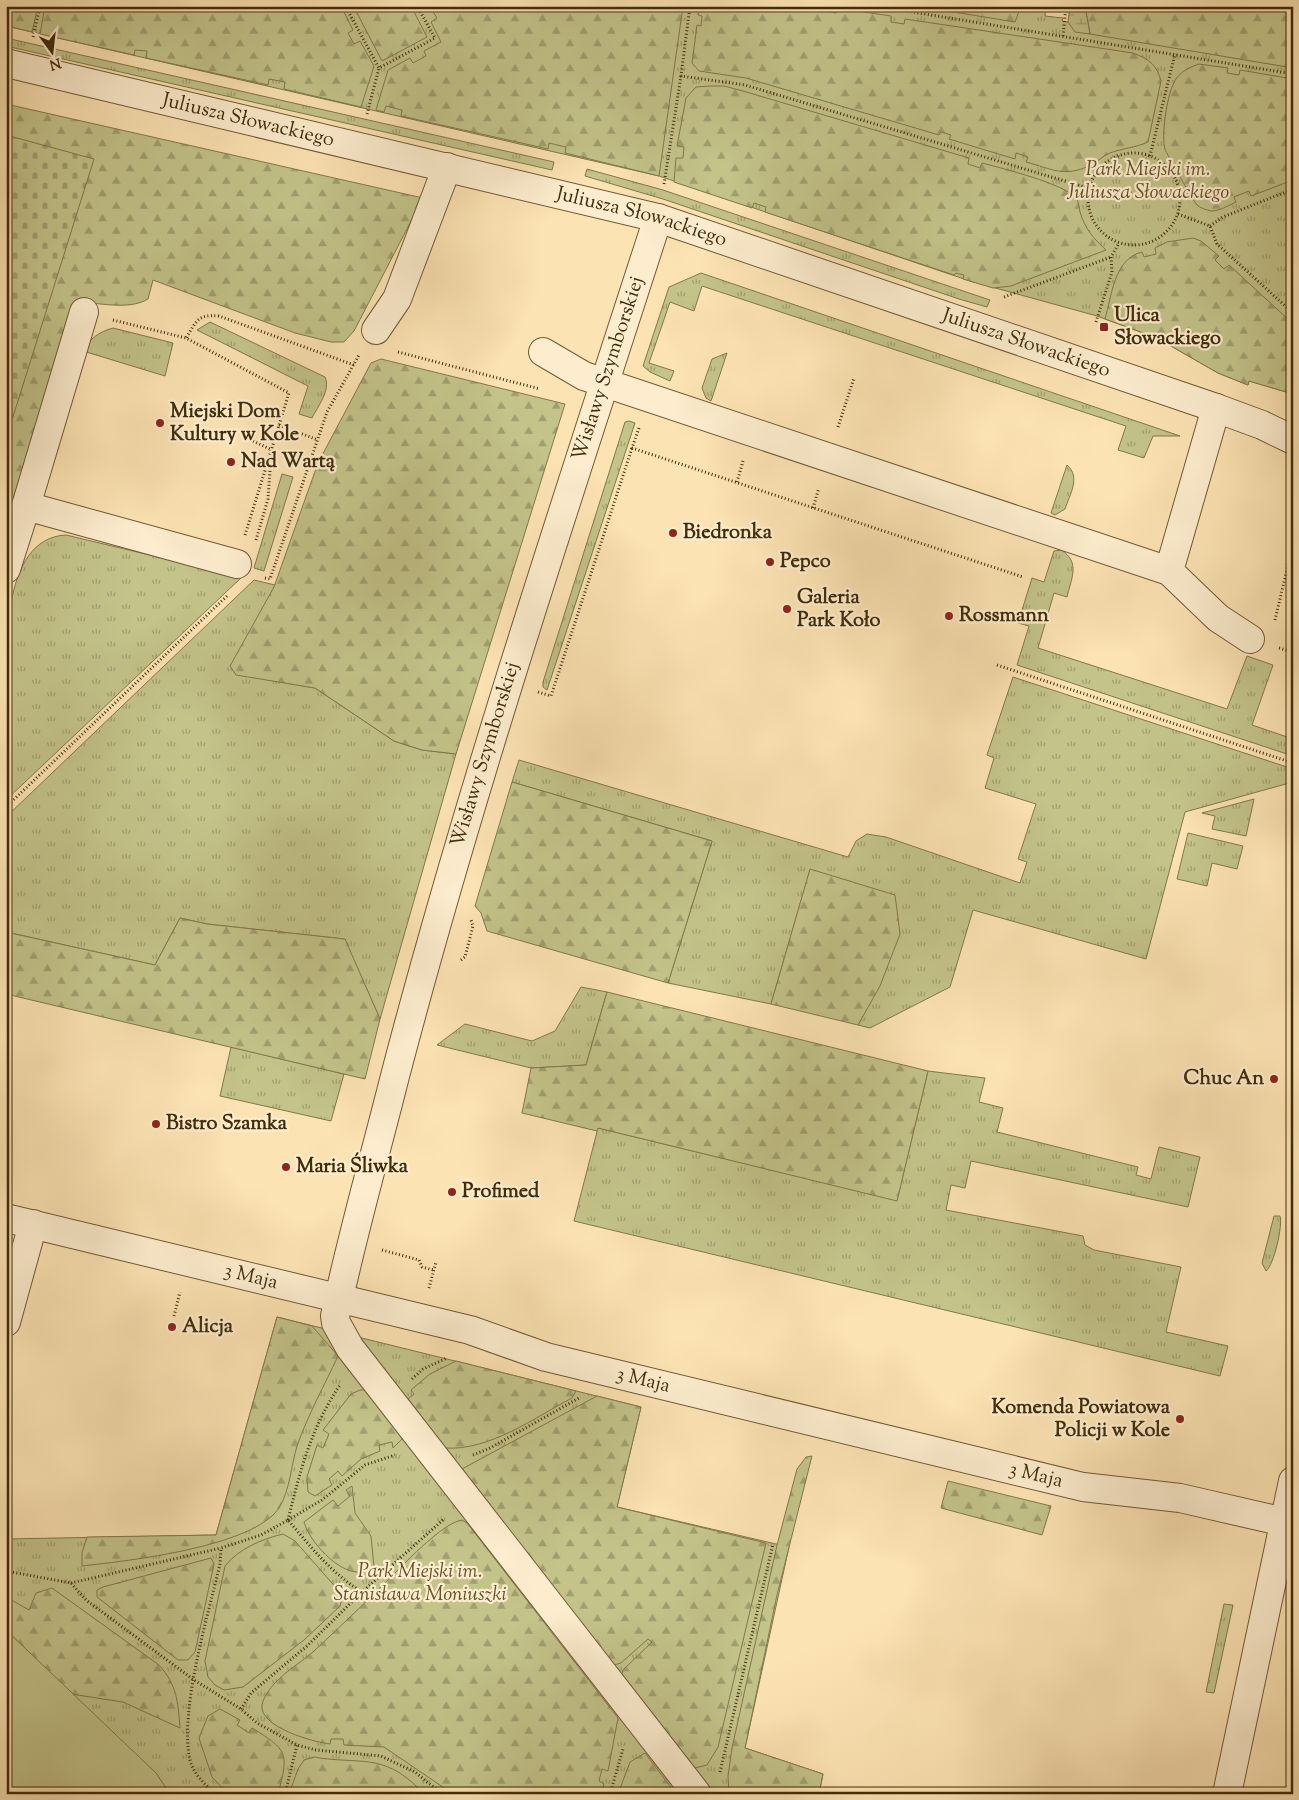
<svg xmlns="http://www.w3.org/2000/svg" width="1299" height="1800" viewBox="0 0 1299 1800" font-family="'Sorts Mill Goudy',serif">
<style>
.grass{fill:url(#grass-tufts);stroke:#82784a}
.forest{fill:url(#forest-firs);stroke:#82784a}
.wetland{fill:url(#wetland-marsh);stroke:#82784a}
.cemetery{fill:url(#cemetery-stones);stroke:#82784a}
.pitch{fill:#c3c38a;stroke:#82784a}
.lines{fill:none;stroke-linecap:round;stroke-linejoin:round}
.minor-casing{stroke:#705a34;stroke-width:30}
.path{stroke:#412c09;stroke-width:3;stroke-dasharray:1 2.5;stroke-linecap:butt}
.minor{stroke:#fdedce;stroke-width:28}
.poi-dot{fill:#8f2418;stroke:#fdedce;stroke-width:2}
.labels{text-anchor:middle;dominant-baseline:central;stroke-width:4.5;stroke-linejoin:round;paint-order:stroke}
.street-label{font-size:20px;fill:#412c09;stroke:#fdedce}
.park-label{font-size:20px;font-style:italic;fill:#625229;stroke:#fdedce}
.poi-label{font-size:20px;font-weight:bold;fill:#412c09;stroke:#fdedce;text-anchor:start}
</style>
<defs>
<pattern id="grass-tufts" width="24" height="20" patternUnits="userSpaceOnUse" patternTransform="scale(1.25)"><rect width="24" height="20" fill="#c3c38a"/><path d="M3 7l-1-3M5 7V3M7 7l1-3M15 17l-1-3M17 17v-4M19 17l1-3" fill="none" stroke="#a09f6f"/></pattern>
<pattern id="forest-firs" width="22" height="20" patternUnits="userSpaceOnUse" patternTransform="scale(1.25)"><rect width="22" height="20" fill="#c3c38a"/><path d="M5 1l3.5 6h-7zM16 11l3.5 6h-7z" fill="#a09f6f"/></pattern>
<pattern id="wetland-marsh" width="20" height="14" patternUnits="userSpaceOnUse" patternTransform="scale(1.25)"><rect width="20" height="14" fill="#c3c38a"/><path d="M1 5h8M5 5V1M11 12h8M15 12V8" fill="none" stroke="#a09f6f"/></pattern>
<pattern id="cemetery-stones" width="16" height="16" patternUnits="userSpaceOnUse" patternTransform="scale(1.25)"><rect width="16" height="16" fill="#c3c38a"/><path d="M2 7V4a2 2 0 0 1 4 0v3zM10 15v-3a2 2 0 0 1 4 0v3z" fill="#a09f6f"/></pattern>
</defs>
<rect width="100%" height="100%" fill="#fce3b3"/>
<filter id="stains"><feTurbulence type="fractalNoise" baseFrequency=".004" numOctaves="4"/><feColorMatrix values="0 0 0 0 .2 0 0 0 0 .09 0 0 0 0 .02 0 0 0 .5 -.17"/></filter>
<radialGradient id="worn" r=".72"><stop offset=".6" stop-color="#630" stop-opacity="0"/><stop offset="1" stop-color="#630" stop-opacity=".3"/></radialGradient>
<g class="grass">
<path d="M6 6H975L1018 13 1021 6H1046L1045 16 1063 18 1062 21 1293 60V394L1249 381 1248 385 1218 373 1157 338 1097 316 970 281 659 176 6 26Z"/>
<path d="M6 38 554 162 552 170 6 46Z"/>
<path d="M587 169 663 190 990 300 987 307 959 299 663 199 585 176Z"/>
<path d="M701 273 1180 436H1153L1144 458 1118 450 1126 426 702 286 694 311 670 302 649 363 674 371 670 381 650 372 643 366 669 287Z"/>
<path d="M210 322 325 377C331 390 318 406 312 418L299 414 308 386 197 330Z"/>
<path d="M113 328 173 343 165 376 83 351C90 338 99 332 113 328Z"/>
<path d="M727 353 711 401 706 398 702 388 712 359Z"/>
<path d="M629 421 635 423 547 690 543 687V682L625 422Z"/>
<path d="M1067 465C1081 477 1070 494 1065 509L1055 515 1051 513Z"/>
<path d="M282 474 293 477 264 571 254 568Z"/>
<path d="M66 535 242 577 6 800C6 767 6 734 6 701 6 654 0 538 66 535Z"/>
<path d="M1061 550C1081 562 1071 579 1067 597L1054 593 1038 648 1227 709 1247 656 1273 665 1252 725 1293 739V756L1017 665 1029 626 1018 623 1032 578 1044 582 1054 551Z"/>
<path d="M254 580 275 585 236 674 315 688 394 741 422 750 456 754 380 1019 344 939 207 924 180 918 155 965 6 932V817Z"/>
<path d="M1013 677 1293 769V782L1185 812 1146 959 973 910 950 987 870 1028 858 1025 865 1012 810 870 771 1004 668 983 712 841 512 782 519 760 848 857 856 841 867 834 886 837 1020 883 1027 862 1018 859 1036 804 985 788 994 758 987 755Z"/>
<path d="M1254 799 1246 836 1212 829 1215 816 1202 813Z"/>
<path d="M1188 833 1243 846 1237 869 1212 863 1207 886 1177 879Z"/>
<path d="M581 987 607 992 586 1065 531 1068 437 1045 465 1024 532 1041 555 1031Z"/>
<path d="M231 1047 344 1074 331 1121 220 1096Z"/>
<path d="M928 1071 985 1078 979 1102 1003 1108 997 1132 1138 1167 1136 1175 1151 1179 1159 1147 1200 1157 1188 1207 971 1161 965 1188 951 1185 946 1210 1083 1236 1085 1245 1094 1250 1181 1267 1166 1332 1228 1346 1220 1376 574 1221 598 1128 897 1200Z"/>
<path d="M1274 1216H1280C1283 1225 1274 1265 1266 1271L1262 1263Z"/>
<path d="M277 1317 641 1407 617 1507 789 1547 745 1748 823 1774 819 1794H170L156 1773 6 1641V1539L216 1535Z"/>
<path d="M1224 1604 1233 1605 1214 1693 1206 1692Z"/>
</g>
<g class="forest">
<path d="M6 6H38L32 32 7 26 8 19H6Z"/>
<path d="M45 6H346L342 8 353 30 348 33 354 44 360 41 374 66 361 107 284 89 285 82 269 79 268 85 146 58 147 51 135 50 134 55 40 34Z"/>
<path d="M369 6H411L427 37 382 61 357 13Z"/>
<path d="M424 6H683L659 176 565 153 566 147 549 143 548 149 401 116 402 110 386 106 384 112 376 110 388 70 410 58 413 63 426 56 424 51 441 42 431 22 437 18 430 7 425 10Z"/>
<path d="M699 6H826L825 11 836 13 837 8 891 16V22L904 24 905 19 1133 53C1149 59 1157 65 1161 81L1148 142C1135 148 1123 148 1110 153 1102 156 1098 162 1091 165 1065 178 1052 169 1026 162L1028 157 1016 153 1015 159 949 139 951 135 941 132 939 135 746 78 699 71 692 63 697 25 701 26 702 16 698 15Z"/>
<path d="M917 6H1021L1015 22Z"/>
<path d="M1085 6H1227L1293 11V68L1090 34Z"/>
<path d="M1199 64 1228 68 1227 73 1239 75 1240 70 1293 79V180L1251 196 1249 191 1234 197 1236 202C1228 206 1219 211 1211 211 1207 210 1200 208 1197 205 1194 202 1166 153 1165 149 1161 136 1167 97 1173 85 1177 73 1188 68 1199 64Z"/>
<path d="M709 86H724L743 91 969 158 968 164 980 168 982 163C1001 168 1065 184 1076 198 1079 202 1079 207 1080 212 1085 229 1094 239 1106 250L1011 286 993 288 963 279 964 275 956 273 954 275 765 212 766 207 754 203 752 208 674 182 676 158H683L684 147 677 146 686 98 696 87Z"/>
<path d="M6 104 423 198 354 331 344 342H331L295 333 153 280 148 299C128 311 97 302 75 302L10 521H6Z"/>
<path d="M1193 238 1201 241 1219 256 1215 260 1224 269 1229 265 1290 321 1287 325 1293 331V394L1249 381 1248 385 1218 373 1157 338 1105 319C1112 295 1114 259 1142 252L1144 257 1156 254 1155 248 1167 242Z"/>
<path d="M381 359 565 404 456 754 422 750 394 741 315 688 236 675 230 666 274 587 318 463 371 363Z"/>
<path d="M512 782 712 841 668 983 487 931 481 913 475 906Z"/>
<path d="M810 869 895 895 900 934 880 986 858 1025 771 1004Z"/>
<path d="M180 918 207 924 345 939 380 1019 365 1079 6 994V932L155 965Z"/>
<path d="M607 992 928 1071 897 1201 598 1128 597 1131 522 1113 531 1068 586 1065Z"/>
<path d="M277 1317 312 1326 338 1356C324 1386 308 1415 297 1446 291 1466 290 1490 279 1508 253 1547 127 1561 82 1566V1553L87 1537 216 1535Z"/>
<path d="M456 1361 576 1391 572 1398C534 1418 489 1451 445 1448L408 1399 414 1394 411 1390 430 1374Z"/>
<path d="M360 1390H365L403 1438 393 1448 392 1442 379 1445 380 1451 361 1459 342 1476 338 1471 329 1479 332 1485 315 1496 308 1492 307 1477 317 1445 323 1448 329 1434 323 1430 351 1394Z"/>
<path d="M597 1396 641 1407 617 1507 766 1543 718 1747 707 1765 695 1768 622 1674 623 1670 652 1642 648 1639 621 1663 614 1665 462 1469Z"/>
<path d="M812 1456 777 1595 745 1748 823 1774 819 1794H729L728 1776 732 1748 777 1545 797 1469 806 1457Z"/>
<path d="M948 1481 1051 1506 1042 1535 941 1508Z"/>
<path d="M352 1486 355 1513 371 1536 374 1567C370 1569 364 1572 359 1572 338 1573 309 1541 304 1522L333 1500 338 1506 350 1496 346 1490Z"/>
<path d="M462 1520 467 1523 618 1718 608 1771 602 1769 599 1781 604 1784 601 1794H453L384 1747 344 1745 343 1739H331L330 1744C313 1742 259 1727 262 1705 264 1696 270 1688 276 1682 287 1670 302 1662 314 1651 341 1626 368 1600 394 1574 408 1560 443 1523 462 1520Z"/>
<path d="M283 1534 295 1541 339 1591 342 1599 340 1606 304 1640 243 1687 224 1690 215 1685 208 1677 205 1661 225 1566C238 1549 262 1539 283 1534Z"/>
<path d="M211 1558 214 1564 195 1652 188 1660H178L97 1597V1590L103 1587Z"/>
<path d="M52 1588 159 1665C177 1685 178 1702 180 1728L123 1702 71 1694 6 1630V1597L29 1610 36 1593Z"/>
<path d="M220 1709 240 1720 237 1725 249 1733 252 1728C288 1750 289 1753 278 1794H228L212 1777 199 1738 208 1716Z"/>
<path d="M645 1753 676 1794H618L630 1762Z"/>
<path d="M314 1757C358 1765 383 1752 419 1789L416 1794H289L298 1769 304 1760Z"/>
</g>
<path class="wetland" d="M1070 6H1085L1090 34 1075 32 1068 22Z"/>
<path class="cemetery" d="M6 135 94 159 6 439Z"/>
<path class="pitch" d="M6 1630 156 1773 170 1794H6Z"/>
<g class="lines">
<g class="minor-casing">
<g id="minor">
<path id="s1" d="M6 63 658 218 1216 408 1262 425 1293 440"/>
<path d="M658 218C566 503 471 786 395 1076 375 1156 352 1235 335 1316L336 1323 350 1348 697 1794"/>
<path d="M376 330 397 299 447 167"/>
<path d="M543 352 584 376 1169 571 1218 618 1250 639"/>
<path d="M26 506 84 312"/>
<path d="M6 569 26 506 237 564"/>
<path d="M1169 571 1216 408"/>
<path id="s2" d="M6 1218 470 1330 546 1357 1083 1487 1180 1498 1293 1524"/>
<path d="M6 1322 33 1224"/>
<path d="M1227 1794 1293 1481"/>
</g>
</g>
<g class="path">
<path d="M357 6 348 11 379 68 435 38 417 6"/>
<path d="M690 6 681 76 745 85 1088 188"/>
<path d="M876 6 1293 74"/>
<path d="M1063 36 1066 6"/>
<path d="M33 37 40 6"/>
<path d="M367 114 379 68"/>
<circle cx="1134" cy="199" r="46"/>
<path d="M1150 156 1175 54"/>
<path d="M664 184 681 76"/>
<path d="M1178 214 1210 226 1217 244 1293 313"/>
<path d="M1210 226 1223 217 1293 189"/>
<path d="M1004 297 1111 257"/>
<path d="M113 320 186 338"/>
<path d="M1096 322 1112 272 1111 257 1119 243"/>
<path d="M398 352 540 389"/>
<path d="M279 425 318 440"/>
<path d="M838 427 854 378"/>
<path d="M639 428 632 448 1023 577"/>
<path d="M253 441 272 450"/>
<path d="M737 482 743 461"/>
<path d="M813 508 819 488"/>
<path d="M245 535 289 393 186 338C197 321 197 314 219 316L354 365"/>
<path d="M256 540 268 499 271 456"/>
<path d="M265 578 270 579 327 412 359 355"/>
<path d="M1275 620 1293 544"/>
<path d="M1279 648 1293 652"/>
<path d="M997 665 1293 763"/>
<path d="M538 692 551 696 632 448"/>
<path d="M6 807 228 595"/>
<path d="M461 960 465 957 473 926 471 920"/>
<path d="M382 1250 419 1260 422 1267 434 1270"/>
<path d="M429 1288 436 1262"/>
<path d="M174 1316 180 1292"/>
<path d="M412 1379 423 1369 447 1358"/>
<path d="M473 1455 490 1448 579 1398"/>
<path d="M288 1520C300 1471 311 1428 340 1385"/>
<path d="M288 1520 322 1500 365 1465 395 1455"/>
<path d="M6 1571 71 1583 86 1600 194 1680 241 1709 257 1723 297 1745 316 1750 381 1756 415 1772 442 1794"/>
<path d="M71 1583 221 1548"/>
<path d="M241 1709 251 1693 307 1646 362 1592 444 1519"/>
<path d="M720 1772 773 1544"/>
<path d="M96 1794 104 1788"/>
<path d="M215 1794C205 1784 194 1775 190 1760 179 1710 208 1616 220 1564L221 1548 261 1535 288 1520C311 1547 331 1573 362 1592"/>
<path d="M285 1794 297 1745"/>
<path d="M610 1794 623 1749"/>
</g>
<use href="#minor" class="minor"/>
</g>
<g class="poi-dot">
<rect x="1099" y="322" width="10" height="10" rx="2.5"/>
<circle cx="160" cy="423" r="5"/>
<circle cx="231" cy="462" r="5"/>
<circle cx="673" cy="533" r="5"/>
<circle cx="770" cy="562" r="5"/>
<circle cx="787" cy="609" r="5"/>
<circle cx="949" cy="616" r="5"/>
<circle cx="1274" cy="1079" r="5"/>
<circle cx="156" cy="1124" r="5"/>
<circle cx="286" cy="1167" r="5"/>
<circle cx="452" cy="1192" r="5"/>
<circle cx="172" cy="1327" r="5"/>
<circle cx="1180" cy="1419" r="5"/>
</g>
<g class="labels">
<g class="street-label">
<text stroke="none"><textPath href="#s1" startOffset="249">Juliusza Słowackiego</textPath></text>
<text stroke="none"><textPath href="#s1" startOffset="654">Juliusza Słowackiego</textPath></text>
<text stroke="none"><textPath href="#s1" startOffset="1059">Juliusza Słowackiego</textPath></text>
<text transform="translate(609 369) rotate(-72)">Wisławy Szymborskiej</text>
<text transform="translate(486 755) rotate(-73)">Wisławy Szymborskiej</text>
<text stroke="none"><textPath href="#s2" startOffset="252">3 Maja</textPath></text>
<text stroke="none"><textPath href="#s2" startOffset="658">3 Maja</textPath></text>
<text stroke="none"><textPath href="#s2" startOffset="1062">3 Maja</textPath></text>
</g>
<g class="park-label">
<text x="1148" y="170">Park Miejski im.<tspan x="1148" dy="23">Juliusza Słowackiego</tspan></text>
<text x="420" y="1572">Park Miejski im.<tspan x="420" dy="23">Stanisława Moniuszki</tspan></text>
</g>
<g class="poi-label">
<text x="1114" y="316">Ulica<tspan x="1114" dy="23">Słowackiego</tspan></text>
<text x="170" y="412">Miejski Dom<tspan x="170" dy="23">Kultury w Kole</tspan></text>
<text x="241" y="462">Nad Wartą</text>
<text x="683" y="533">Biedronka</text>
<text x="780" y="562">Pepco</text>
<text x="797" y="598">Galeria<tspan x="797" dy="23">Park Koło</tspan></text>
<text x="959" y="616">Rossmann</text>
<text x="1264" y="1079" text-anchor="end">Chuc An</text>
<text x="166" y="1124">Bistro Szamka</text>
<text x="296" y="1167">Maria Śliwka</text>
<text x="462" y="1192">Profimed</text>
<text x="182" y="1327">Alicja</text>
<text x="1170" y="1408" text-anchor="end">Komenda Powiatowa<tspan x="1170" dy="23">Policji w Kole</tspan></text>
</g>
</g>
<rect width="1299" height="1800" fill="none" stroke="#fce3b3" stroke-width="25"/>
<rect x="8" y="8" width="1284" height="1785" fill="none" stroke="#412c09" stroke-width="2.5"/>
<rect x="12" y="12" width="1274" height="1775" fill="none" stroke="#412c09"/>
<g transform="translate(52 52) rotate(165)" stroke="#fdedce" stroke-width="4" paint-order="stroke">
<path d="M0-4L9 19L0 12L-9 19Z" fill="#412c09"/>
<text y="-8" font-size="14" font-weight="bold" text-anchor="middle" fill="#412c09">N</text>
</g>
<rect width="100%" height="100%" filter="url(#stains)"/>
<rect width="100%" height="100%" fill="url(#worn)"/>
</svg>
